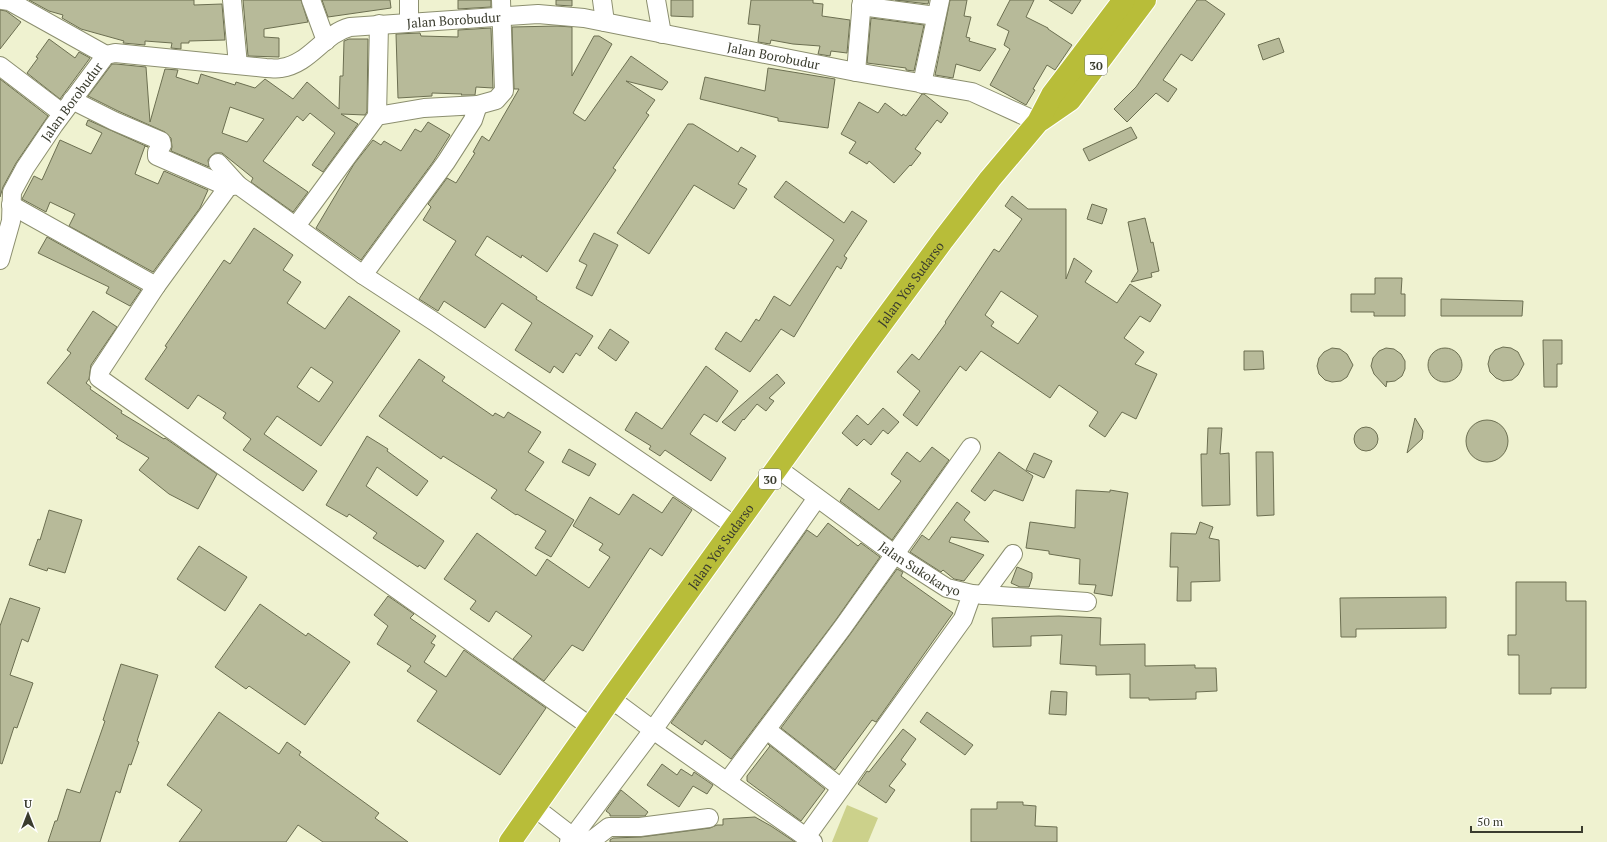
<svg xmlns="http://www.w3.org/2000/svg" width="1607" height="842" viewBox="0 0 1607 842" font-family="'PT Serif',serif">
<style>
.green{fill:#ccd18b}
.building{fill:#b7ba99;stroke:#6c6f51;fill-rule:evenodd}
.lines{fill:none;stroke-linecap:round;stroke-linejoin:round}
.street-casing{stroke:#8c8f6f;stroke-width:20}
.highway-casing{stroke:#fff;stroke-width:24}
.street{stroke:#fff;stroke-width:18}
.highway{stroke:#b8bd39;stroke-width:22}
.labels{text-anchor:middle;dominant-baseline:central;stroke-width:4;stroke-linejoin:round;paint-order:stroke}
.shield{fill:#fff;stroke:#75766d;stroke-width:1}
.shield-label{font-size:12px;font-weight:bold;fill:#3a3c2e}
.street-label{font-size:13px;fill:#3a3c2e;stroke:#fff}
</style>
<rect width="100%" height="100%" fill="#eff2d0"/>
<path class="green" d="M847 805 878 818 868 842H832Z"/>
<g class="building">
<path d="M29 0H194V5L222 4 225 40 189 41V43H181V49L171 48 172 43 145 41V45L123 43 124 41 81 29 62 18 63 15 49 11Z"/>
<path d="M243 0H301L308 22 264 29V37L279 38V57L248 56Z"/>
<path d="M322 0H390L391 8 328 17Z"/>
<path d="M458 0H491V7L458 9Z"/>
<path d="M556 0H572V6L556 5Z"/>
<path d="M671 0H693V17L671 16Z"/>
<path d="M751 0H813V3L823 4 822 16 850 20 847 53 831 51 830 56 818 54 820 46 793 44 771 40 770 44 758 42 760 25 748 24Z"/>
<path d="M895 0H929L928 4Z"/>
<path d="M950 0H967L964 16 971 17 966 37 970 38 969 41 996 49 980 71 956 64 953 78 935 75Z"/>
<path d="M1010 0H1034L1026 17 1048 28V29L1072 45 1055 70 1047 65 1033 89 1035 90 1026 105 990 85 1010 49 1004 45 1009 31 997 25Z"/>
<path d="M1049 0H1081L1072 14Z"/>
<path d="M1197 0H1205L1225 14 1192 61 1181 54 1163 80 1177 89 1168 102 1156 93 1127 122 1114 109 1136 87Z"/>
<path d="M0 10 6 11 21 22 0 49Z"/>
<path d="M871 18 924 25 914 71 906 70V68L867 63Z"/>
<path d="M557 26 572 27V76L594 36H599L612 44 573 113 585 121 631 56 668 82 662 90 626 81 655 100 646 113 649 115 613 168 616 170 547 272 522 255 521 258 487 236 475 255 537 297 536 299 593 336 580 356 576 353 563 373 554 366 550 373 515 350 532 323 502 303 485 328 444 301 438 311 419 299 456 241 423 220 431 207 428 204 447 178 456 183 475 153 473 152 482 136 489 141 519 89H514L512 27Z"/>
<path d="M491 28 493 88 476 87 475 95H461L462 94 432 93V96L398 98 396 34 420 33 421 36 458 37V30Z"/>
<path d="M1279 38 1284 52 1263 60 1258 45Z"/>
<path d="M49 39 75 58 79 52 90 58 60 99 27 73 38 58 36 57Z"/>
<path d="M349 39H368L367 112 365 115 341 114 358 124 323 172 312 165 335 133 310 113 303 121 297 116 263 161 308 192 293 212 251 182 253 178 222 153H215L211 156 208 160 209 167 171 151 172 147 171 138 165 132 118 111 88 96 112 64H116L146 67 150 122 165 69 178 70 176 77 198 84 201 74 235 85 236 82 255 88 265 79 293 99 307 82 339 109 340 76H343L344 41ZM230 107 264 119 247 142 222 133Z"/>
<path d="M768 68 835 79 828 128 778 121V118L700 99 705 77 765 91Z"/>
<path d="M0 79 48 116 16 163 3 187 0 197Z"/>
<path d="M922 94H924L948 113 941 123 937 120 915 149 921 153 911 166 910 165 894 183 869 161 867 164 849 153 856 142 841 134 859 102 878 113 885 103 902 116 903 114 906 116Z"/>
<path d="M88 120 148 147 145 146 135 174 158 184 164 171 208 190 200 208 153 272 69 226 75 214 50 202 46 212 22 199 34 176 42 180 60 140 91 154 102 133 86 125Z"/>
<path d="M428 122 450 135 433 162 361 260 316 228 354 164 373 140 381 145 384 141 401 151 415 129 421 132Z"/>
<path d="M688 124H693L738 152 741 147 756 156 738 184 747 189 734 209 694 185 649 254 617 233Z"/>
<path d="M1131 127 1137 138 1089 161 1083 149Z"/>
<path d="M786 181 844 223 852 211 867 221 844 256 847 258 841 269 837 266 794 337 781 329 750 372 715 349 726 332 741 342 756 319 759 321 774 296 790 306 834 240 774 197Z"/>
<path d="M1012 196 1028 209H1066V279L1074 258 1092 271 1085 282 1117 303 1130 284 1161 305 1150 322 1140 316 1124 338 1144 352 1135 364 1157 374 1136 419 1122 412 1105 437 1089 426 1098 412 1059 385 1050 398 981 351 966 371 960 366 917 426 903 415 920 391 897 372 912 354 919 360 946 323 945 322 994 249 999 252 1022 219 1005 206ZM1001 291 1038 316 1018 344 991 326 994 322 985 315Z"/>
<path d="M1092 204 1107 209 1102 224 1087 219Z"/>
<path d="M1145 218 1151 243 1153 242 1159 271 1151 273 1152 277 1131 282 1138 271 1128 222Z"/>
<path d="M254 228 293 255 283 270 301 282 287 303 325 329 349 296 400 331 321 446 277 416 264 434 317 471 303 491 243 450 251 439 223 418 226 413 198 395 188 409 145 379 167 347 165 346 224 260 230 264ZM311 367 333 382 319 402 297 387Z"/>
<path d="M594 233 618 245 592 296 576 288 587 265 579 261Z"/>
<path d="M47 237 141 290 130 306 106 293 109 287 38 253Z"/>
<path d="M1375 278H1402L1401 294H1405V316H1374V312H1351V294H1375Z"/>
<path d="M1441 299 1523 301 1522 316H1441Z"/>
<path d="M93 311 117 327 91 365 89 379 86 383 91 387 90 389 122 411 121 413 164 439 165 438 217 474 198 509 169 494 139 470 149 458 116 438 118 436 47 383 71 353 67 350Z"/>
<path d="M610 329 629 342 616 361 598 348Z"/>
<path d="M1543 340H1562V364H1557V387H1544Z"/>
<path d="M1503 347 1511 348 1518 352 1524 364 1518 375 1512 380 1503 381 1496 378 1490 372 1488 364 1490 356 1495 350Z"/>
<path d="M1332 348 1340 349 1347 354 1353 365 1347 377 1341 381 1332 382 1325 380 1319 374 1317 366 1319 358 1324 352Z"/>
<path d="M1386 348 1394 349 1401 354 1405 361V369L1402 376 1395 381 1387 382V381L1386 387 1374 374 1371 366 1373 358 1379 351Z"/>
<circle cx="1445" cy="365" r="17"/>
<path d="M1244 351H1263L1264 369 1244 370Z"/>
<path d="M419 359 445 377 442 381 493 416 495 413 504 418 508 412 541 432 528 452 544 462 525 490 574 520 551 557 535 548 546 531 517 514 516 515 491 498 497 490 443 456 441 459 379 416Z"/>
<path d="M706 366 738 391 717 422 704 414 690 434 726 458 711 481 665 450 660 456 649 449 651 446 625 430 636 412 662 429Z"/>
<path d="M777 374 785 383 769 398 774 401 766 411 757 404 744 420 743 419 735 431 722 422Z"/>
<path d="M883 408 899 422 888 434 883 430 871 445 864 439 857 446 842 433 857 415 868 425Z"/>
<path d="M1415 418 1423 431 1422 439 1407 453Z"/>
<circle cx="1487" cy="441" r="21"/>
<circle cx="1366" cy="439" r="12"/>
<path d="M1208 428H1222L1220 454 1229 453 1230 505 1202 506 1201 454H1207Z"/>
<path d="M367 436 388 449 387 451 428 481 417 496 377 467 366 486 444 541 425 569 419 565 418 567 373 538 377 533 349 514 347 517 326 505Z"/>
<path d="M932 447 949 460 892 540 840 501 849 488 879 510 901 481 891 474 907 452 920 462Z"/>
<path d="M569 449 596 464 589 476 562 462Z"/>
<path d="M999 452 1033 476 1023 501 994 490 985 501 971 491Z"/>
<path d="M1256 452H1273L1274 515 1257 516Z"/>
<path d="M1034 453 1052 461 1044 478 1026 470Z"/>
<path d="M1076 490 1110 492V490L1128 493 1112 596 1094 593 1096 585 1079 584 1080 559 1049 554V551L1026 548 1030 522 1075 528Z"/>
<path d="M633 494 662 513 673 497 692 510 662 556 650 548 583 651 572 645 544 681 513 659 532 636 496 611 489 622 470 609 476 601 444 579 477 533 536 576 547 559 589 588 610 557 599 550 603 544 573 526 590 497 619 515Z"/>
<path d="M957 502 970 512 964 520 989 542 951 537 949 542 984 555 964 581 954 579 943 570 941 572 910 552 922 535 929 540Z"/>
<path d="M49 510 82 520 65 573 48 568 47 571 29 565 38 539 40 540Z"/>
<path d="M1200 522 1213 527 1209 538 1219 540 1220 581 1191 582V601H1177L1178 567H1170L1171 533 1196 534Z"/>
<path d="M828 523 858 546 861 543 880 557 835 621 731 759 705 740 702 745 671 723 807 530 817 537Z"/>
<path d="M199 546 247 577 225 611 177 579Z"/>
<path d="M1017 567 1032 573V578L1029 587H1020L1011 583Z"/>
<path d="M897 569 903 572 901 576 953 613 876 722 872 720 835 770 781 728 851 633Z"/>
<path d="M1516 582H1566V601H1586V688H1551V694H1519V655H1508V635H1516Z"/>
<path d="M388 596 414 614 410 618 436 636 431 643 435 645 424 662 446 677 464 650 546 708 500 775 417 721 437 691 407 671 411 666 377 644 388 626 374 615Z"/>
<path d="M1446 597V628L1356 629V637H1341L1340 598Z"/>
<path d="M10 598 40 608 28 642 22 639 10 675 33 683 17 728 14 727 2 764 0 763V626Z"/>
<path d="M260 604 306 636 308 633 350 662 305 725 249 686 246 689 215 667Z"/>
<path d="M1059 616 1101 618 1100 645 1145 644V666L1195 665V668H1216L1217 691 1196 692V699L1149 700V698H1130V674L1096 675V666L1060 664 1062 635 1031 636V646L993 647 992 618Z"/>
<path d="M121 664 158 675 137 741 139 742 131 765 129 764 120 793 116 791 100 842H48L55 821H57L67 789 80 793 105 721 103 720Z"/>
<path d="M1051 691 1067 692 1066 715 1049 714Z"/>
<path d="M219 712 279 754 287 742 301 752 299 755 379 813 375 818 408 842H323L298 825 286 842H179L202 810 167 785Z"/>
<path d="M927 712 973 745 965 755 920 722Z"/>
<path d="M903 729 916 739 901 760 906 764 889 786 895 790 886 803 858 784 867 771 869 772Z"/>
<path d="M768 744 825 789 801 821 747 781V776L770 746Z"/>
<path d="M662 764 677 775 681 769 692 776 694 772 713 785 707 794 693 786 679 807 647 785Z"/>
<path d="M621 790 648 812 645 816H610V814L606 811Z"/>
<path d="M997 802H1023V805L1036 806 1035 826 1057 827V842H971V809H997Z"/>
<path d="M755 817 771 826 795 842H610V840L613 838 641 837 710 828 717 825H723V819Z"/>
</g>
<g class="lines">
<g class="street-casing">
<g id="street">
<path d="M2 0 9 1 106 55"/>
<path d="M232 0 238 65"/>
<path d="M311 0 326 41"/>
<path d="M602 0 605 22"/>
<path d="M656 0 662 34"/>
<path d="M861 6 936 16"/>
<path d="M409 22V0"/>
<path d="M0 66 62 113"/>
<path d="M856 72 862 0"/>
<path d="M922 84 940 0"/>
<path d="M72 100 114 121 161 141 162 145 157 152V156L228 187"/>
<path d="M478 105 496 100 504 91 501 0"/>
<path d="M377 116 379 24"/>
<path d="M218 163 238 185"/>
<path d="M11 205 156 286"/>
<path d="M296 226 377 116 424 108 478 105 473 120 446 162 363 275"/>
<path id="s1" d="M0 260 11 221 12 192 25 168 54 125 106 55 115 53 266 68C271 68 276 69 281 68 310 64 323 34 350 27L538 14 584 18 856 72 972 92 1038 122"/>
<path id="s2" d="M777 468 894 554 947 588 972 594 1087 602"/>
<path d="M983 595 1013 554"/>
<path d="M610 700 622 707 653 730 813 842"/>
<path d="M591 727 99 378 100 371 156 286 228 187 238 185 363 275 435 322 735 526"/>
<path d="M767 730 841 788"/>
<path d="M727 782 843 627 971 447"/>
<path d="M534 807 573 837 582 840 589 841 596 837 609 827H640L709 818"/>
<path d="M806 837 963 619 972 594"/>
<path d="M569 842 653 730 817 498"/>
</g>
</g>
<g class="highway-casing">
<g id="highway">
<path d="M1041 120 1070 100 1145 0"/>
<path id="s3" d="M510 842 610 700 865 346 943 240 990 179 1038 122 1052 95 1124 0"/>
</g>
</g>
<use href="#street" class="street"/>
<use href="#highway" class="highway"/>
</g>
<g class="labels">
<g class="shield">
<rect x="1085" y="55" width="22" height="20" rx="3"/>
<rect x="759" y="469" width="22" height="20" rx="3"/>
</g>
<g class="shield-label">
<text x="1096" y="65">30</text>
<text x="770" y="479">30</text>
</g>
<g class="street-label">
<text stroke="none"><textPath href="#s1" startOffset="597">Jalan Borobudur</textPath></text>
<text stroke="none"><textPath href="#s1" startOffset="921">Jalan Borobudur</textPath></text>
<text stroke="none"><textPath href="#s1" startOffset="178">Jalan Borobudur</textPath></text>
<text stroke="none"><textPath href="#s3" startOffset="687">Jalan Yos Sudarso</textPath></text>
<text stroke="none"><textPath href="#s3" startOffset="363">Jalan Yos Sudarso</textPath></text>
<text stroke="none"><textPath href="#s2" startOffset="175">Jalan Sukokaryo</textPath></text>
</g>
</g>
<g transform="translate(28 814)" stroke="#ffffff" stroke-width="3" paint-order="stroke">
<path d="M0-3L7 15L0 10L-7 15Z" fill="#3a3c2e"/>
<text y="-6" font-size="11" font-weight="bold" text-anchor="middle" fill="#3a3c2e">U</text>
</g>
<path d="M1471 826v6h111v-6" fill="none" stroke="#3a3c2e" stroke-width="2"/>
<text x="1477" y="826" font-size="12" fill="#3a3c2e" stroke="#ffffff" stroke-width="3" paint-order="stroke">50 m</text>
</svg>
